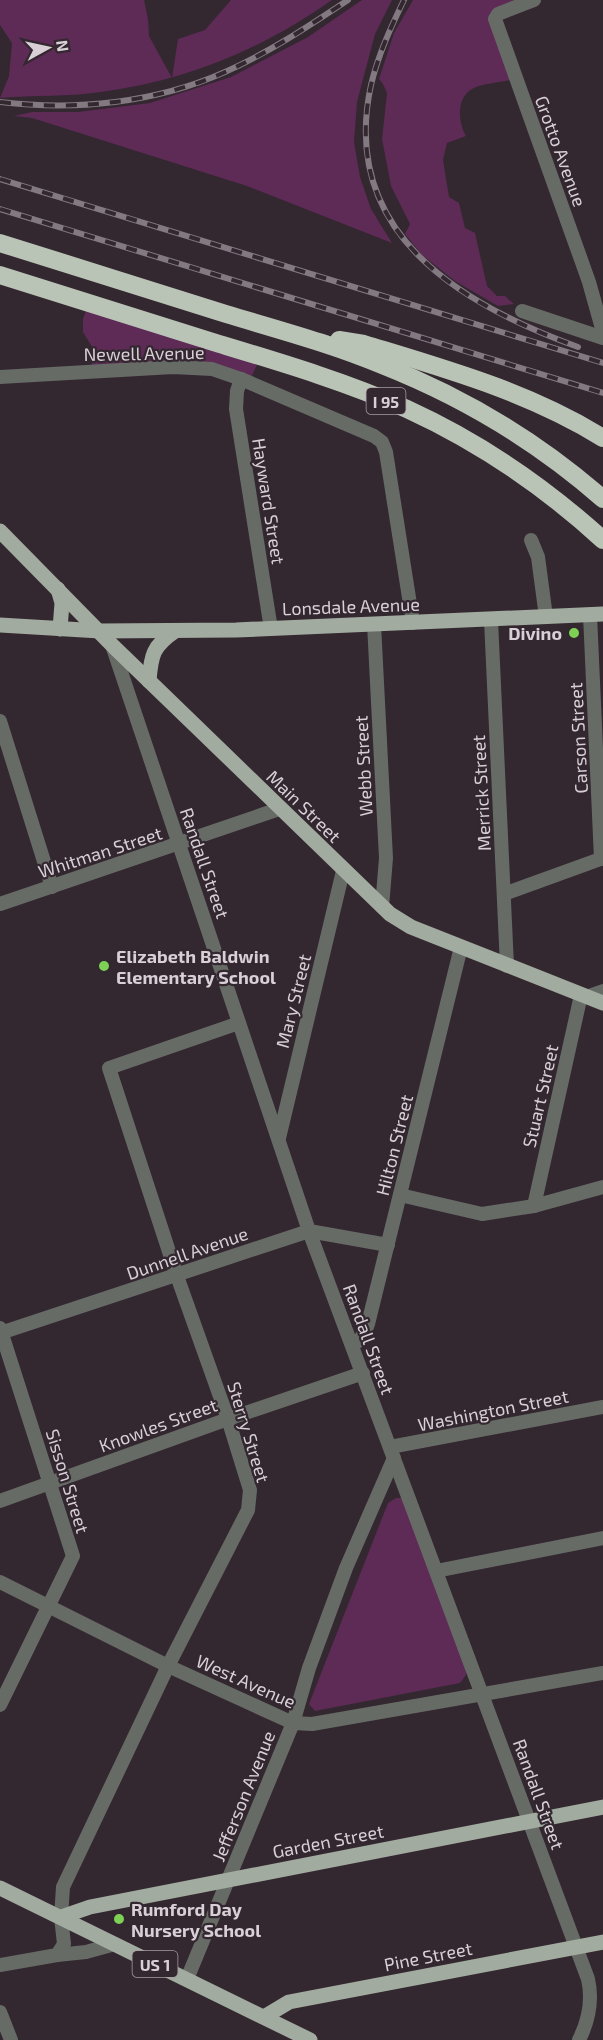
<svg xmlns="http://www.w3.org/2000/svg" width="603" height="2040" viewBox="0 0 603 2040" font-family="'Exo 2',sans-serif">
<style>
.green{fill:#5d2b56}
.lines{fill:none;stroke-linecap:round;stroke-linejoin:round}
.minor{stroke:#676b66;stroke-width:14}
.major{stroke:#a2ab9f;stroke-width:15}
.highway{stroke:#bac4b6;stroke-width:18}
.rail-casing{stroke:#837981;stroke-width:6}
.rail{stroke:#332730;stroke-width:4;stroke-dasharray:11;stroke-linecap:butt}
.poi-dot{fill:#7dd154;stroke:#332730;stroke-width:2}
.labels{text-anchor:middle;dominant-baseline:central;stroke-width:4.5;stroke-linejoin:round;paint-order:stroke}
.shield{fill:#332730;stroke:#a69da4;stroke-width:1.5}
.shield-label{font-size:16px;font-weight:bold;fill:#d8d0d6}
.street-label{font-size:18px;fill:#d8d0d6;stroke:#332730}
.poi-label{font-size:18px;font-weight:bold;fill:#d8d0d6;stroke:#332730;text-anchor:start}
</style>
<rect width="100%" height="100%" fill="#332730"/>
<g class="green">
<path d="M0 0H144L148 19 149 36 172 78 178 39 205 30 231 0H332C261 50 186 81 101 92 67 97 34 95 0 98L9 76 12 43 0 25Z"/>
<path d="M362 0H392L375 34 357 102 354 142 360 177 371 209 392 243 247 186 32 118 14 116 32 112H78L150 103 231 77 308 37Z"/>
<path d="M413 0H534L493 15 511 77 510 80C498 83 483 83 472 89 456 98 458 122 466 136L447 143 443 160 449 197 459 203 465 228 475 233 487 286 497 296H505L514 304 498 306 455 281 421 254 405 234 410 224 391 186 382 139 387 93 383 84 379 79 394 33Z"/>
<path d="M88 305 259 360 248 385 225 374 92 369V347L83 332V319Z"/>
<path d="M396 1498H403L467 1667 466 1675 460 1683 315 1711 309 1704 388 1503Z"/>
</g>
<g class="lines">
<g class="minor">
<path d="M534 0 498 14 495 19 589 282 603 332"/>
<path d="M522 311 603 338"/>
<path d="M0 377 173 367 212 369 241 379 374 436 382 442 386 452 413 623"/>
<path d="M241 379 237 391 236 409 271 629"/>
<path d="M531 540 538 557 546 617"/>
<path d="M590 615 601 859"/>
<path d="M491 620 507 966"/>
<path d="M374 624 386 858 382 907"/>
<path d="M112 645 309 1231 588 1979C593 2001 589 2020 579 2040"/>
<path d="M0 721 52 887"/>
<path d="M504 894 603 858"/>
<path d="M0 904 279 809"/>
<path d="M586 997 603 991"/>
<path d="M279 1138 343 871"/>
<path d="M400 1195 482 1214 534 1206 603 1187"/>
<path d="M534 1206 581 995"/>
<path d="M0 1328 73 1556 0 1705"/>
<path d="M0 1333 309 1231 388 1245"/>
<path d="M352 1345C362 1340 364 1334 368 1324L461 947"/>
<path d="M390 1447 603 1407"/>
<path d="M0 1501 228 1419 363 1373"/>
<path d="M436 1571 603 1538"/>
<path d="M0 1582 168 1666 293 1723 312 1724 603 1673"/>
<path d="M57 1955 86 1952 115 1944"/>
<path d="M0 1965 57 1955 64 1944 61 1917 63 1887 168 1666 248 1510 250 1490 228 1419 177 1276 109 1068 239 1023"/>
<path d="M187 1979 293 1723 309 1668 346 1568 394 1458"/>
<path d="M0 2012 11 2040"/>
</g>
<g class="major">
<path d="M0 531 114 647 390 914 411 927 603 1003"/>
<path d="M58 589 62 603 60 629"/>
<path d="M0 625 100 631 236 630 603 614"/>
<path d="M149 681C151 655 153 646 175 631"/>
<path d="M0 1888 310 2040"/>
<path d="M61 1917 90 1907 603 1807"/>
<path d="M264 2017 289 2002 603 1942"/>
</g>
<g class="highway">
<path d="M0 243C75 267 151 290 226 314 279 330 332 344 382 365 463 397 538 442 603 499"/>
<path d="M0 275C71 297 142 319 213 342 279 362 344 381 407 409 479 442 545 487 603 540"/>
<path d="M339 340 364 344C446 369 529 392 603 438"/>
</g>
<g class="rail-casing">
<g id="rail">
<path d="M404 0C391 27 378 55 371 85 339 232 459 304 578 347"/>
<path d="M0 102C76 111 155 103 225 72 268 53 309 26 348 0"/>
<path d="M0 179 603 363"/>
<path d="M0 209 603 393"/>
</g>
</g>
<use href="#rail" class="rail"/>
</g>
<g class="poi-dot">
<circle cx="574" cy="633" r="6"/>
<circle cx="104" cy="966" r="6"/>
<circle cx="119" cy="1919" r="6"/>
</g>
<g class="labels">
<g class="shield">
<rect x="366.5" y="388" width="39" height="26" rx="4.5"/>
<rect x="132.5" y="1951" width="45" height="26" rx="4.5"/>
</g>
<g class="shield-label">
<text x="386" y="401">I 95</text>
<text x="155" y="1964">US 1</text>
</g>
<g class="street-label">
<text transform="translate(561 151) rotate(70)">Grotto Avenue</text>
<text transform="translate(144 353) rotate(-1)">Newell Avenue</text>
<text transform="translate(269 501) rotate(81)">Hayward Street</text>
<text transform="translate(351 606) rotate(-2)">Lonsdale Avenue</text>
<text transform="translate(578 738) rotate(-93)">Carson Street</text>
<text transform="translate(363 766) rotate(-93)">Webb Street</text>
<text transform="translate(481 793) rotate(-93)">Merrick Street</text>
<text transform="translate(304 806) rotate(44)">Main Street</text>
<text transform="translate(100 852) rotate(-18)">Whitman Street</text>
<text transform="translate(205 863) rotate(71)">Randall Street</text>
<text transform="translate(293 1001) rotate(-76)">Mary Street</text>
<text transform="translate(540 1096) rotate(-77)">Stuart Street</text>
<text transform="translate(394 1145) rotate(-76)">Hilton Street</text>
<text transform="translate(187 1253) rotate(-19)">Dunnell Avenue</text>
<text transform="translate(369 1339) rotate(70)">Randall Street</text>
<text transform="translate(493 1410) rotate(-11)">Washington Street</text>
<text transform="translate(158 1425) rotate(-20)">Knowles Street</text>
<text transform="translate(249 1432) rotate(73)">Sterry Street</text>
<text transform="translate(68 1481) rotate(73)">Sisson Street</text>
<text transform="translate(246 1681) rotate(24)">West Avenue</text>
<text transform="translate(539 1794) rotate(70)">Randall Street</text>
<text transform="translate(243 1796) rotate(-68)">Jefferson Avenue</text>
<text transform="translate(328 1841) rotate(-11)">Garden Street</text>
<text transform="translate(428 1956) rotate(-11)">Pine Street</text>
</g>
<g class="poi-label">
<text x="562" y="633" text-anchor="end">Divino</text>
<text x="116" y="956">Elizabeth Baldwin<tspan x="116" dy="21">Elementary School</tspan></text>
<text x="131" y="1909">Rumford Day<tspan x="131" dy="21">Nursery School</tspan></text>
</g>
</g>
<g transform="translate(48 48) rotate(82)" stroke="#332730" stroke-width="4.5" paint-order="stroke">
<path d="M0-4.5L10 22L0 15L-10 22Z" fill="#d8d0d6"/>
<text y="-9" font-size="16" font-weight="bold" text-anchor="middle" fill="#d8d0d6">N</text>
</g>
</svg>
